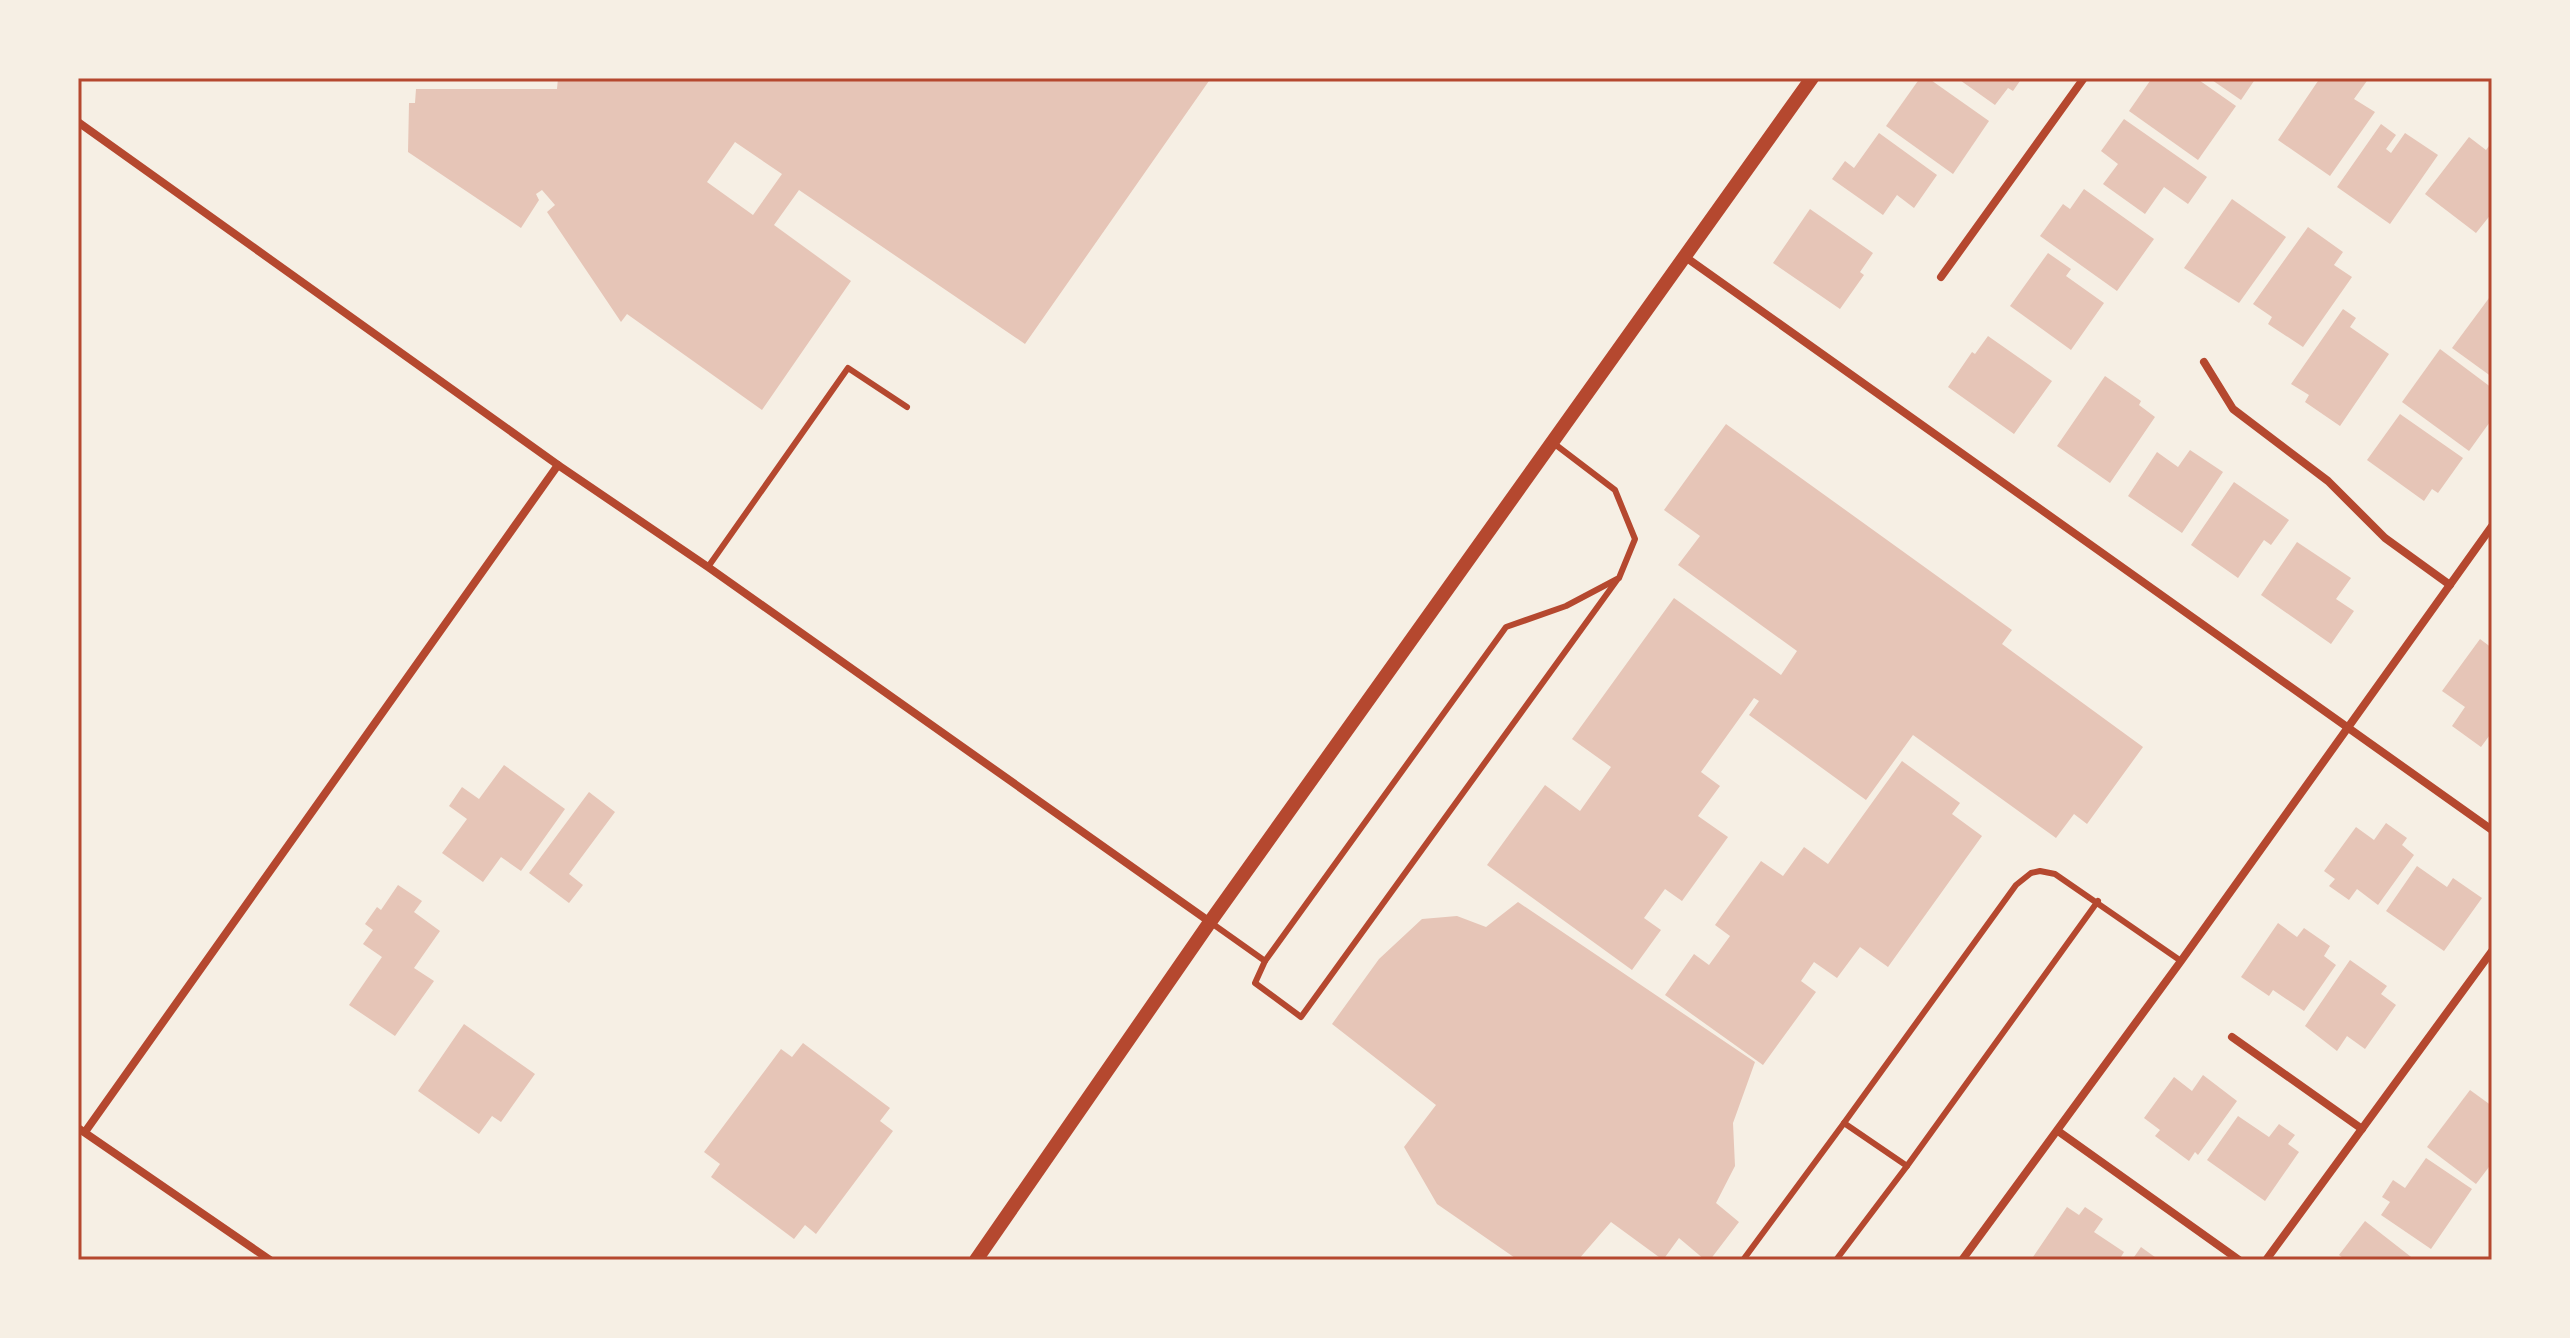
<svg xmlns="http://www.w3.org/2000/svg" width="2570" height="1338" viewBox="0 0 2570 1338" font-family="'Varela Round',sans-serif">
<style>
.building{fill:#e6c5b7;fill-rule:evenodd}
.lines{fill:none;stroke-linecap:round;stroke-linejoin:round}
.service{stroke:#b5482f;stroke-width:6}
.minor{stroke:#b5482f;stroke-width:8}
.tertiary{stroke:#b5482f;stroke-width:14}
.neatline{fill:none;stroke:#b5482f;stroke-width:3}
</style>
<rect width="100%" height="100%" fill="#f6efe4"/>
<g class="building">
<path d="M558 78 619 79 1211 78 1025 344 799 190 774 225 851 281 762 410 627 314 621 322 547 212 555 205 542 190 536 194 539 200 521 228 408 152 409 103H415L416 89H557ZM735 142 782 174 753 215 707 182Z"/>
<path d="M1920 78H1928L1989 121 1953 174 1886 126Z"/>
<path d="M1957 78H2022L2013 91 2008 88 1995 105Z"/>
<path d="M2152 78H2196L2236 106 2198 160 2129 111Z"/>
<path d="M2209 78H2256L2241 100Z"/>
<path d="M2320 78H2369L2354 99 2375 112 2330 176 2278 140Z"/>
<path d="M2124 119 2207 177 2188 204 2164 187 2145 214 2103 184 2118 164 2101 151Z"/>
<path d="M2381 124 2396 135 2386 149 2391 153 2405 133 2438 155 2390 224 2337 187Z"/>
<path d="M1879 133 1937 175 1914 208 1897 195 1883 215 1832 179 1845 161 1854 168Z"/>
<path d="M2469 137 2486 150 2492 142V213L2476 233 2425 194Z"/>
<path d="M2084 189 2154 239 2117 291 2040 236 2063 204 2070 209Z"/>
<path d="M2232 199 2286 237 2239 303 2184 268Z"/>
<path d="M1810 209 1873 253 1860 272 1864 275 1840 309 1773 263Z"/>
<path d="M2308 227 2343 252 2334 265 2352 277 2303 347 2268 324 2272 317 2253 304Z"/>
<path d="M2048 253 2071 269 2066 276 2104 303 2071 350 2010 306Z"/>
<path d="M2492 294V377L2452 348Z"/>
<path d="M2343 309 2356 318 2350 327 2389 354 2340 426 2305 402 2309 395 2291 384Z"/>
<path d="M1988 336 2052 381 2014 434 1948 387 1972 352 1975 354Z"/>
<path d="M2440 349 2492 388V419L2469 451 2402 402Z"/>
<path d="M2105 376 2141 401 2139 405 2155 417 2110 483 2057 446Z"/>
<path d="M2400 414 2463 458 2438 493 2432 489 2424 501 2367 460Z"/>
<path d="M1726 424 2012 630 2002 644 2143 747 2087 824 2074 814 2056 838 1913 735 1866 800 1749 715 1759 701 1754 698 1701 772 1720 786 1698 816 1728 837 1682 901 1665 889 1644 918 1661 930 1632 970 1487 865 1545 785 1580 811 1611 767 1572 739 1674 598 1781 675 1797 651 1678 565 1700 536 1664 510Z"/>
<path d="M2190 450 2223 472 2182 533 2128 496 2157 452 2178 467Z"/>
<path d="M2234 482 2289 520 2271 545 2264 540 2238 578 2191 545Z"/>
<path d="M2297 542 2351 578 2336 599 2354 611 2331 644 2261 595Z"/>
<path d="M2480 639 2492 648V732L2481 747 2452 726 2465 707 2442 691Z"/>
<path d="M1902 761 1960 803 1952 814 1982 836 1888 967 1860 947 1837 978 1814 962 1801 981 1816 992 1763 1065 1665 995 1694 954 1709 965 1730 936 1715 925 1761 861 1783 876 1804 847 1828 864Z"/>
<path d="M504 765 565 809 521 871 501 857 483 882 442 853 467 819 449 806 462 787 479 799Z"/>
<path d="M589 792 615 812 569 874 583 885 569 903 529 873Z"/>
<path d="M2386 823 2407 838 2402 845 2414 855 2378 905 2357 889 2349 900 2329 886 2335 879 2324 871 2356 827 2374 840Z"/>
<path d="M2417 866 2447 887 2453 878 2482 898 2444 951 2386 911Z"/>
<path d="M398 885 422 901 414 912 440 931 414 968 434 981 395 1036 349 1005 382 957 363 944 373 930 365 924 377 907 381 910Z"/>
<path d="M1518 902 1755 1062 1733 1123 1735 1166 1716 1203 1739 1222 1710 1260H1705L1679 1238 1663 1260 1611 1222 1578 1260H1518L1437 1204 1404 1147 1436 1105 1332 1024 1379 959 1422 919 1457 916 1486 927Z"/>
<path d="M2278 923 2297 937 2304 928 2330 946 2324 956 2336 965 2304 1011 2273 990 2269 996 2241 977Z"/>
<path d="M2350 960 2387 986 2381 994 2396 1005 2365 1049 2347 1036 2337 1051 2305 1026Z"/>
<path d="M464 1024 535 1074 501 1122 492 1116 479 1134 418 1091Z"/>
<path d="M803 1043 890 1108 880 1121 893 1131 816 1234 805 1225 794 1239 711 1177 720 1164 704 1152 781 1049 792 1057Z"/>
<path d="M2203 1075 2237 1101 2198 1155 2195 1152 2189 1161 2155 1136 2160 1130 2144 1118 2174 1077 2192 1091Z"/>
<path d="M2470 1090 2492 1106V1163L2476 1184 2427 1147Z"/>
<path d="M2238 1116 2269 1137 2279 1124 2295 1135 2288 1144 2299 1152 2265 1201 2207 1160Z"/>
<path d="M2426 1158 2472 1189 2431 1249 2381 1215 2390 1202 2382 1197 2393 1180 2405 1188Z"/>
<path d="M2067 1207 2079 1215 2085 1207 2103 1219 2094 1232 2124 1252 2119 1260H2037L2033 1257Z"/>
<path d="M2365 1221 2415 1260H2346L2339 1255Z"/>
<path d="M2141 1247 2159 1260H2132Z"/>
</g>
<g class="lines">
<g class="service">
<path d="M708 567 848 368 907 407"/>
<path d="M2098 901 1907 1166 1844 1123 2016 885 2031 873 2040 871 2055 874 2181 961"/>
<path d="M1210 922 1265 961 1506 627 1566 606 1619 578 1635 539 1615 490 1552 442"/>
<path d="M1265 961 1255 983 1301 1017 1617 580"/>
<path d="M1743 1260 1844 1123"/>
<path d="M1836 1260 1907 1166"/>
</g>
<g class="minor">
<path d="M78 122 558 465 708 567 1210 922"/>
<path d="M1684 256 2492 830"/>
<path d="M1941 277 2084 78"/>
<path d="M2204 362 2233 409 2328 481 2385 538 2450 585"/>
<path d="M2232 1037 2362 1129"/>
<path d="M78 1128 270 1260"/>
<path d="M2058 1131 2239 1260"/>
<path d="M85 1132 558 465"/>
<path d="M1962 1260 2181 961 2492 526"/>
<path d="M2266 1260 2492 951"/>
</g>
<path class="tertiary" d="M976 1260 1210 922 1812 78"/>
</g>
<rect width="2570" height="1338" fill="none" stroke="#f6efe4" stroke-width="160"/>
<rect x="80" y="80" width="2410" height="1178" class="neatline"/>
</svg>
